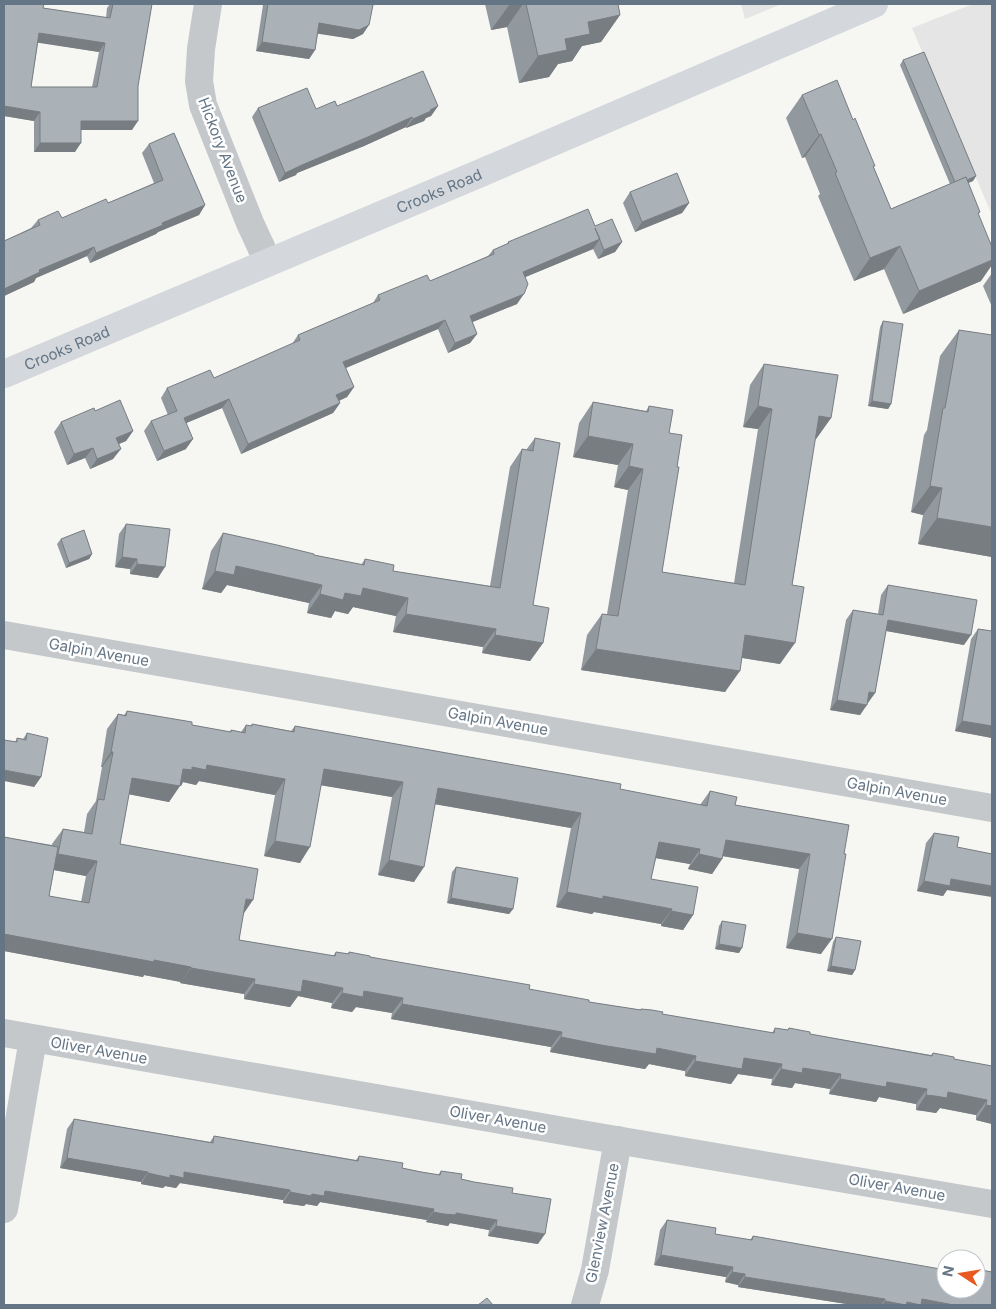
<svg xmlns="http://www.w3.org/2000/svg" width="996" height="1309" viewBox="0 0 996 1309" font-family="Inter,sans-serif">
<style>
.built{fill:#e4e5e4}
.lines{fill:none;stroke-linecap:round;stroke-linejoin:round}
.minor{stroke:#c4c8cb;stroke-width:28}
.major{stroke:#d4d8dd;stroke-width:28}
.wall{fill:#92999e;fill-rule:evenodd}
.shaded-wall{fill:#777d81}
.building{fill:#aab2b8;stroke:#777d81;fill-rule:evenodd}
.labels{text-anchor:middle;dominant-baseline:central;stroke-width:5;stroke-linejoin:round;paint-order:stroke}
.street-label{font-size:15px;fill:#647585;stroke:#fff}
</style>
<rect width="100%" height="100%" fill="#f6f6f3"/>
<g class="built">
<path d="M741 4H782L745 19Z"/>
<path d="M973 4H992V215L912 28Z"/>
</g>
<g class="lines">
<g class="minor">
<path d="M208 4 201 49 199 81 203 105 250 223 268 262"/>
<path d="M4 635 992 808"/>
<path d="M4 1033 581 1134 992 1204"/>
<path d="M4 1209 33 1039"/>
<path d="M585 1305 595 1270 618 1140"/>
</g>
<path class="major" id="s1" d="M4 374 476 175 874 4"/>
</g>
<g class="wall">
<path d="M4 4 43 8 106 18 107 8 110 4H152L138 86 132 130H81L75 152H34V121L4 116ZM38 42 99 52 92 87H31Z"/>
<path d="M264 4H369L363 34 353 39 318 33 315 50 309 59 256 51 263 5Z"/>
<path d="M485 4H618L620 15 601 42 582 46 572 61 558 64 549 77 519 83 507 27 491 30Z"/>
<path d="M903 60 976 176 973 181 968 183 980 212 978 214 981 281 903 314 884 269 854 281 818 196 820 194 805 157 802 158 786 118 802 95 874 168 891 209 950 184 900 65Z"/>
<path d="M337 106H438L431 116 426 118 424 121 406 128V127L364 146 297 173 296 175 279 182 252 117 258 108 316 109Z"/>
<path d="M149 144 205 205 199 215 158 232 156 234 90 263 87 256 36 278 34 282 4 296V241L31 228 38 220 62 218 108 203 154 183 142 153Z"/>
<path d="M630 192 689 203 682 213 635 232 623 203Z"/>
<path d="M595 226 622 242 615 252 598 259 593 249 525 277 517 304 472 322 477 334 470 343 448 353 438 329 346 368 354 387 347 397 339 401 340 403 333 413 241 454 222 408 186 423V449L157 461 144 431 151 421 168 415 161 398 167 388 214 378 292 344 298 335 373 303 378 295 430 281 488 256 493 250 507 244 508 242Z"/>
<path d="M992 273V307L983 286Z"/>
<path d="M883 321 891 404 888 409 868 406 880 327Z"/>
<path d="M959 330 992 557 918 544 923 515 911 512 924 435 927 430 940 356Z"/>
<path d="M764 364 831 418 816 439H815L780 664 742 658 725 692 581 670 587 635 602 614H607L628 490 614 487 618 465 573 457 579 423 593 402 646 411 649 406 669 433 677 467 662 572 734 583 758 429 743 427 750 385Z"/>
<path d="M95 411 133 431 126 441 119 444 113 459 90 469 85 458 67 465 54 432 61 422Z"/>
<path d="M535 438 533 605 543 643 530 661 482 653 483 647 393 632 396 616 353 607 348 614 335 611 331 618 307 613 309 603 227 585 221 593 202 589 211 551 223 533 314 555 361 565 365 559 393 571 490 586 510 467 522 449 526 450Z"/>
<path d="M126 524 158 578 130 574V569L115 567 119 534Z"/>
<path d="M61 539 92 554 89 559 66 568 57 544Z"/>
<path d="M888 585 964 645 886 631 875 693 867 703 860 715 830 710 846 620 853 610 878 614 881 595Z"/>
<path d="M978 629 992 631V738L955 731 971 639Z"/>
<path d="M127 711 192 725 230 732 231 730 241 732 246 725 251 726 252 724 291 731 295 726 700 805 710 791 735 805 849 825 821 954 786 948 799 869 723 856 722 859 712 874 688 869 690 864 656 858 651 879 693 915 683 930 661 926V924L594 912 592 914 556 907 571 828 435 804 414 882 378 875 392 797 321 785 300 863 264 856 275 795 199 781 196 785 183 782 181 786 180 785 169 802 129 794 120 844 243 914 239 940 333 956 336 952 348 954 349 952 370 957 529 989 589 1002 640 1010 641 1009 662 1014 772 1033 775 1028 788 1030 789 1028 810 1034 931 1055 933 1053 954 1059 992 1066V1124L976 1120V1115L940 1108 936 1113 925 1111 916 1110V1104L879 1097 876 1102 829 1094 830 1089 795 1083 792 1088 771 1085 772 1079 738 1074 731 1084 685 1076V1071L649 1064 645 1069 550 1052 551 1047 391 1019 392 1013 356 1007 352 1012 331 1008 332 1003 298 996 290 1007 244 999V994L180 983 181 982 144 975 143 977 4 951V837L52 845V844L63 829 84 832 87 814 96 801 102 767H101L107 729 118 714 124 715ZM54 870 86 876 81 902 49 896Z"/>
<path d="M27 733 41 777 34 787 15 742 17 738 23 739Z"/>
<path d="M934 833 957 847 947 890 943 896 917 891 926 843Z"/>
<path d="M456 867 513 909 509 914 447 903 452 872Z"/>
<path d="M722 921 739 953 715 949 719 926Z"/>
<path d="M836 937 855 970 852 975 827 971 833 942Z"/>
<path d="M74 1119 210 1142 214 1136 356 1160 359 1156 402 1168 438 1175 441 1171 461 1179 512 1193 538 1244 488 1236 489 1230 450 1223 448 1226 426 1222 427 1220 320 1202 317 1206 306 1204 304 1206 283 1203V1200L180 1183 176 1188 165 1186 163 1188 141 1184V1182L60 1168 67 1129Z"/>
<path d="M667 1220 715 1234 750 1240 753 1236 992 1305H853L738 1287V1285L725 1282 726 1277 654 1265 660 1230Z"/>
</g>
<g class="shaded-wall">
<path d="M510 4H523L507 27 491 30Z"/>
<path d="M620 15 601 42 582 46 572 61 558 64 549 77 519 83 538 56 565 39 588 22Z"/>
<path d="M319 23 369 25 363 34 353 39 313 33Z"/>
<path d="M39 33 105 43 99 52 33 42Z"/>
<path d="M262 42 315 50 309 59 256 51Z"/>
<path d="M4 106 40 112 34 121 4 116Z"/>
<path d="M438 106 431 116 426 118 424 121 406 128 413 119Z"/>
<path d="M412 117 406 127 364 146 297 173 296 175 279 182 285 173 302 165Z"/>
<path d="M81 121H138L132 130H75Z"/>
<path d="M821 134 805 157 802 158 819 135Z"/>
<path d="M40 143H81L75 152H34Z"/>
<path d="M976 176 973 181 952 190 956 185Z"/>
<path d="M689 203 682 213 635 232 642 222Z"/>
<path d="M205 205 199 215 158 232 156 234 90 263 96 253 162 223Z"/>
<path d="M600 239 593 249 516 281 523 272Z"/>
<path d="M622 242 615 252 598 259 604 250Z"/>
<path d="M900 246 884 269 854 281 870 258Z"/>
<path d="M94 247 87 256 36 278 34 282 4 296V289L39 270Z"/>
<path d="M992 260V265L981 281 903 314 919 291Z"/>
<path d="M524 294 517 304 463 326 470 316Z"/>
<path d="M445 320 438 329 336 372 343 362Z"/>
<path d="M477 334 470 343 448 353 455 343Z"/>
<path d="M354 387 347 397 329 405 336 395Z"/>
<path d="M229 399 222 408 177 427 184 418Z"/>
<path d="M872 401 891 404 888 409 868 406Z"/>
<path d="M340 403 333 413 241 454 248 444Z"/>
<path d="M758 406 772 409 758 429 743 427Z"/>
<path d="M819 416 831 418 816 439 804 437Z"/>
<path d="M133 431 126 441 109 448 116 438Z"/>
<path d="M588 436 633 444 618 465 573 457Z"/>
<path d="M193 439 186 449 157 461 164 451Z"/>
<path d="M93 448 85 458 67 465 74 454Z"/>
<path d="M121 449 113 459 90 469 97 459Z"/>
<path d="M629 466 643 469 628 490 614 487Z"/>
<path d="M930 486 942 488 923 515 911 512Z"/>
<path d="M937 518 992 527V557L918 544Z"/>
<path d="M92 554 89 559 66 568 69 563Z"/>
<path d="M122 557 137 559 130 569 115 567Z"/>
<path d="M137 564 165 567 158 578 130 574Z"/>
<path d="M236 566 322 585 309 603 227 585 221 593 202 589 215 571Z"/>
<path d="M363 588 408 598 396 616 353 607 348 614 335 611 331 618 307 613 320 594 345 593Z"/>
<path d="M406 614 496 629 483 647 393 632Z"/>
<path d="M888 620 971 635 964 645 881 630Z"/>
<path d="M495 635 543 643 530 661 482 653Z"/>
<path d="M745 635 795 643 780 664 731 656Z"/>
<path d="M596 649 740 671 725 692 581 670Z"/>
<path d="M869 692 875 693 868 703 862 702Z"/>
<path d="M837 700 867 705 860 715 830 710Z"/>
<path d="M962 721 992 726V738L955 731Z"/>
<path d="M111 752H113L102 767H101Z"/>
<path d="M207 765 285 779 275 795 199 781 196 785 183 782 181 786 172 784 183 769Z"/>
<path d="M324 769 403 782 392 797 313 784Z"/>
<path d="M4 770 41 777 34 787 4 781Z"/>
<path d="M132 778 180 786 169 802 122 793Z"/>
<path d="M438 788 581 813 571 828 428 803Z"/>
<path d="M726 840 810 854 799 869 716 855Z"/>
<path d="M275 841 310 847 300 863 264 856Z"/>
<path d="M659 842 700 849 690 864 649 857Z"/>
<path d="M58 854 97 861 86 876 48 869Z"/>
<path d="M699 854 722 859 712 874 688 869Z"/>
<path d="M389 860 424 867 414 882 378 875Z"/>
<path d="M951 879 992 886V897L947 890 943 896 917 891 924 881Z"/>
<path d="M567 892 603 896 672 909 661 924 594 912 592 914 556 907Z"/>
<path d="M451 898 513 909 509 914 447 903Z"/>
<path d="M246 899 253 900 242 916Z"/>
<path d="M671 911 693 915 683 930 661 926Z"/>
<path d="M797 933 832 939 821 954 786 948Z"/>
<path d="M4 934 154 960 191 967 181 982 144 975 143 977 4 951Z"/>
<path d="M719 944 742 948 739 953 715 949Z"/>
<path d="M831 966 855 970 852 975 827 971Z"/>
<path d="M191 968 255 979 244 994 180 983Z"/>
<path d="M303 980 343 988 332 1003 298 996 290 1007 244 999 254 984Z"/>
<path d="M364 991 403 998 392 1013 356 1007 352 1012 331 1008 342 993Z"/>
<path d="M402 1004 562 1032 551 1047 391 1019Z"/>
<path d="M561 1037 657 1048 696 1056 685 1071 649 1064 645 1069 550 1052Z"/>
<path d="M744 1058 782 1064 772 1079 738 1074 731 1084 685 1076 695 1061Z"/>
<path d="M803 1068 841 1074 830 1089 795 1083 792 1088 771 1085 781 1069Z"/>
<path d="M840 1079 887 1082 927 1089 916 1104 879 1097 876 1102 829 1094Z"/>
<path d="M948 1092 987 1100 976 1115 940 1108 936 1113 916 1110 926 1095Z"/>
<path d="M986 1105 992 1106V1124L976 1120Z"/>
<path d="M67 1158 148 1172 141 1182 60 1168Z"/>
<path d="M184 1172 290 1190 283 1200 180 1183 176 1188 165 1186 163 1188 141 1184 148 1173 170 1175Z"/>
<path d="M325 1191 434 1209 427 1220 320 1202 317 1206 306 1204 304 1206 283 1203 290 1192 312 1194Z"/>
<path d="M433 1212 456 1213 497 1220 489 1230 450 1223 448 1226 426 1222Z"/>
<path d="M496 1226 545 1234 538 1244 488 1236Z"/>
<path d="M661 1255 733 1267 726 1277 654 1265Z"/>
<path d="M732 1272 745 1274 738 1285 725 1282Z"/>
<path d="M745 1277 885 1299 881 1305H853L738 1287Z"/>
<path d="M922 1299 954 1305H882L885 1301 907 1302Z"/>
</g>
<g class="building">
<path d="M4 4H44L43 8 110 18 113 4H152L138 86V121H81V143H40V112L4 106ZM39 33 105 43 97 87H31Z"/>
<path d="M268 4H369L373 5 369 25 359 30 319 23 315 50 262 42Z"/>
<path d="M526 4H618L620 15 588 22 590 34 565 39 567 50 538 56Z"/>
<path d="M924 52 976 176 967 180 966 177 955 182 903 60Z"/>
<path d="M423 71 438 106 430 110 431 111 413 119 412 117 370 136 302 165 285 173 258 108 307 88 316 109 335 101 337 106Z"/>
<path d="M837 80 853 120 855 118 875 166H873L891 209 966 177 980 212 978 213 992 247V260L919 291 900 246 870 258 835 173 837 172 821 134 819 135 802 95Z"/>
<path d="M174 133 205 205 162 223 163 225 96 253 94 247 39 270 40 272 4 289V241L40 225 38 220 58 211 62 218 106 199 108 203 163 180 149 144Z"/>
<path d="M677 173 689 203 642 222 630 192Z"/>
<path d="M588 209 595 226 612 219 622 242 604 250 595 228 600 239 523 272 528 284 524 294 470 316 477 334 455 343 445 320 343 362 354 387 336 395 340 403 248 444 229 399 184 418 193 439 164 451 151 421 177 411 167 388 210 370 214 378 300 340 298 335 380 300 378 295 427 275 430 281 494 254 493 250 509 243 508 242Z"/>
<path d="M883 321 903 324 891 404 872 401Z"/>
<path d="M959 330 992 335V527L937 518 942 488 930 486 943 408H945Z"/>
<path d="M764 364 838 375 831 418 819 416 792 585 804 587 795 643 745 635 740 671 596 649 602 614 618 616 643 469 629 466 633 444 588 436 593 402 648 412 649 406 673 410 669 433 682 435 677 467H679L662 572 745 585 772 409 758 406Z"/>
<path d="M120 400 133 431 116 438 121 449 97 459 93 448 74 454 61 422 94 408 95 411Z"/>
<path d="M535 438 560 443 533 605 549 608 543 643 495 635 496 629 406 614 408 598 363 588 361 596 345 593 343 600 320 594 322 585 236 566 234 575 215 571 223 533 277 545 314 554V555L364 565 365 559 394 565 393 571 500 588 522 449 533 451Z"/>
<path d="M126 524 170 529 165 567 137 564V559L122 557Z"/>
<path d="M84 530 92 554 69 563 61 539Z"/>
<path d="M888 585 977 600 971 635 888 620 875 693 869 692 867 705 837 700 853 610 883 615Z"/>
<path d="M978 629 992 631V726L962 721Z"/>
<path d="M127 711 192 722V725L231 732V730L245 733 246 725 252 726V724L294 732 295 726 621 784 620 789 707 806 710 791 737 797 735 805 849 825 844 854H846L832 939 797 933 810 854 726 840 722 859 699 854 700 849 659 842 651 879 698 887 693 915 671 911 672 909 603 896V899L567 892 581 813 438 788 424 867 389 860 403 782 324 769 310 847 275 841 285 779 207 765 206 770 192 767V770L183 769 180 786 132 778 120 844 258 869 253 900 246 899 239 940 335 956 336 952 349 954V952L370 956V957L530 985 529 989 589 1000V1002L641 1010V1009L652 1010 663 1012 662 1014 774 1033 775 1028 788 1030 789 1028 810 1032V1034L932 1056 933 1053 954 1057V1059L992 1066V1106L986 1105 987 1100 948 1092 947 1098 935 1096 926 1095 927 1089 887 1082 886 1087 840 1079 841 1074 803 1068 802 1073 781 1069 782 1064 744 1058 742 1069 695 1061 696 1056 657 1048 656 1054 601 1045 561 1037 562 1032 402 1004 403 998 364 991 363 997 342 993 343 988 303 980 301 992 254 984 255 979 191 968V967L154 960V962L4 934V837L58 847 49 896 89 903 97 861 58 854 63 829 92 834 98 799 104 800 113 752H111L118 714 126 716Z"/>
<path d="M27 733 48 738 41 777 4 770V740L17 742V738L26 740Z"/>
<path d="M934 833 959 837 957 847 992 854V886L951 879 950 886 924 881Z"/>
<path d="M456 867 518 878 513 909 451 898Z"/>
<path d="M722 921 746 925 742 948 719 944Z"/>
<path d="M836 937 861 941 855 970 831 966Z"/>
<path d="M74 1119 213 1143 214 1136 358 1161 359 1156 403 1163 402 1168 421 1172 440 1175 441 1171 462 1174 461 1179 474 1182 513 1188 512 1193 551 1199 545 1234 496 1226 497 1220 456 1213V1215L444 1214 433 1212 434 1209 325 1191 324 1196 312 1194 311 1196 290 1192V1190L184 1172V1178L170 1175V1178L148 1173V1172L67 1158Z"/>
<path d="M667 1220 716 1228 715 1234 752 1240 753 1236 946 1270V1289H976V1269L992 1272V1305H954L922 1299 921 1305 907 1302 906 1305 885 1301V1299L745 1277V1274L732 1272 733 1267 661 1255Z"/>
<path d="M487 1298 493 1305H478Z"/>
</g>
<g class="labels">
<g class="street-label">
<text transform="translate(223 150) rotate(69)">Hickory Avenue</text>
<text stroke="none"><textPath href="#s1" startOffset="472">Crooks Road</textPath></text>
<text stroke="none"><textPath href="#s1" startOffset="68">Crooks Road</textPath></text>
<text transform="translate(99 652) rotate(10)">Galpin Avenue</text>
<text transform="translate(498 721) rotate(10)">Galpin Avenue</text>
<text transform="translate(897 791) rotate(10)">Galpin Avenue</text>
<text transform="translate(99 1050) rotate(10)">Oliver Avenue</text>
<text transform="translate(498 1119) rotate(10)">Oliver Avenue</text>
<text transform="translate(897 1187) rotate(10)">Oliver Avenue</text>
<text transform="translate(602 1223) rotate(-79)">Glenview Avenue</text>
</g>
</g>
<rect width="996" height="1309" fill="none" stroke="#647585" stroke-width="10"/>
<g transform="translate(961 1274) rotate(282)"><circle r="24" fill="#ffffff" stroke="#c1c8ce"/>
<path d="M0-4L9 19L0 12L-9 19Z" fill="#e85821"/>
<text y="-8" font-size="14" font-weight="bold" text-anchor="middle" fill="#647585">N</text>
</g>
</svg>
